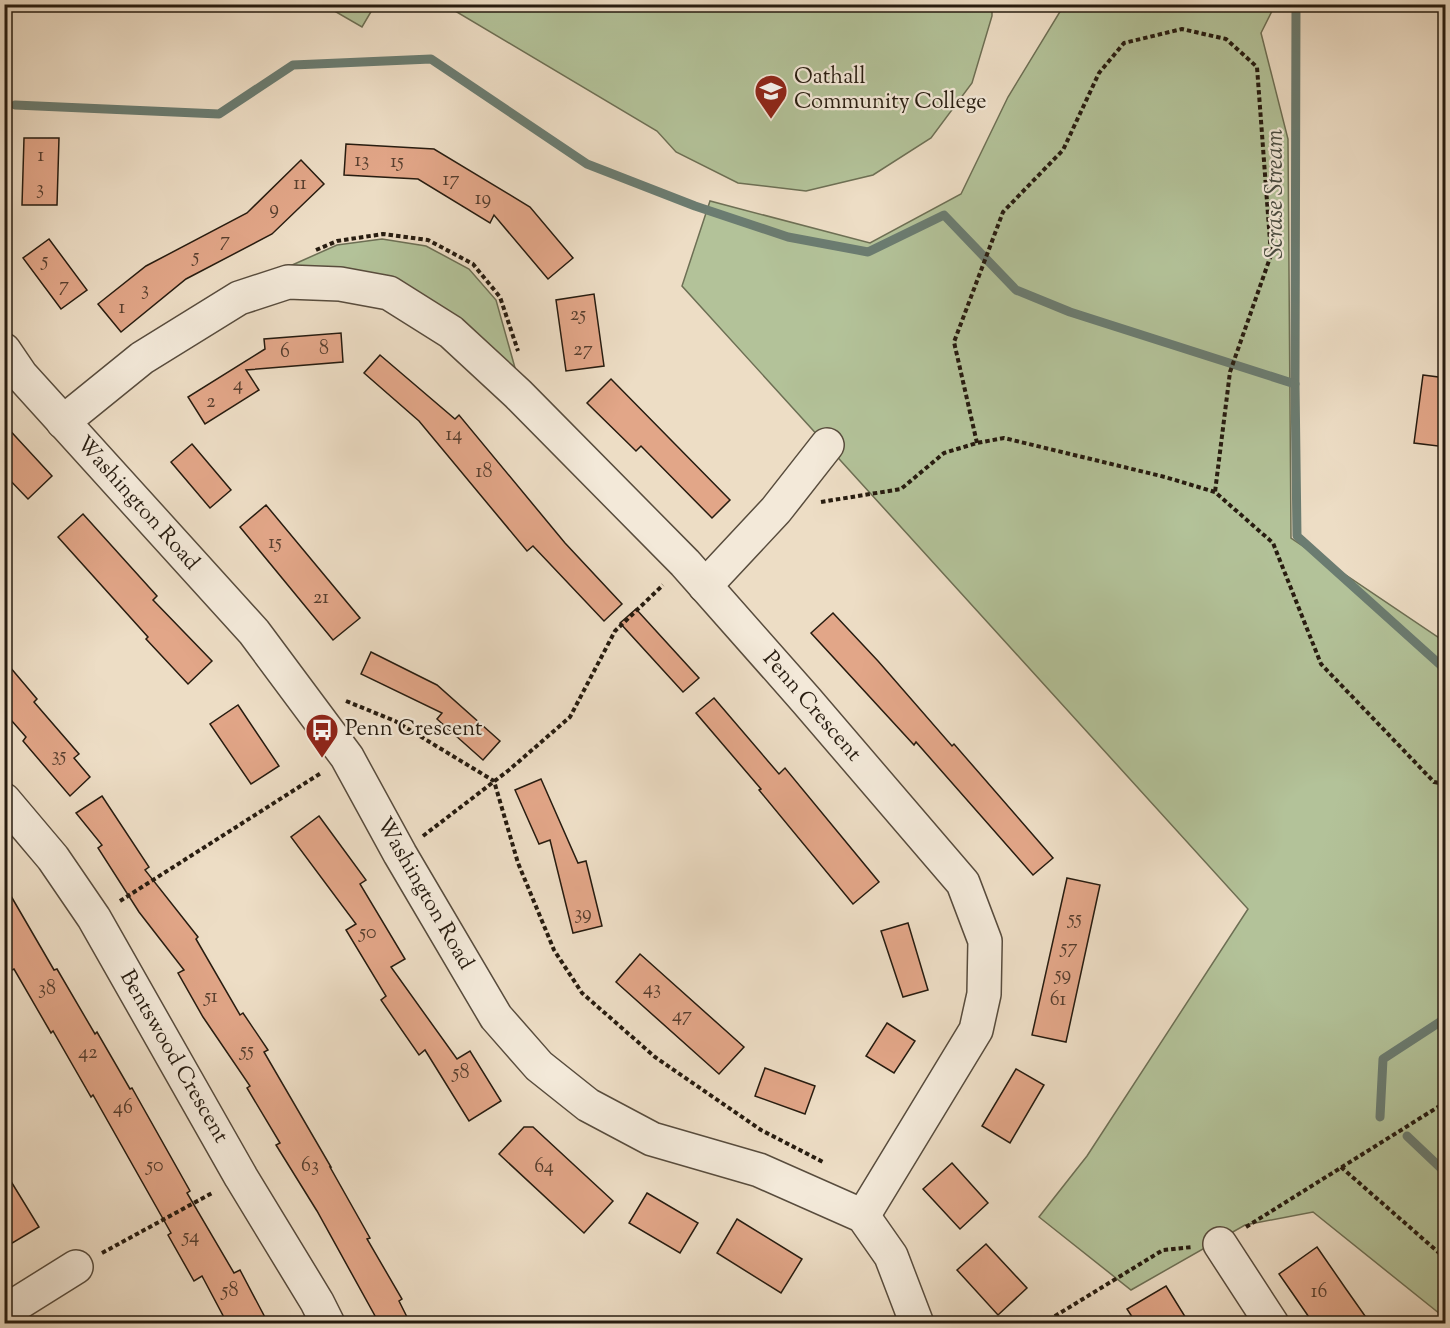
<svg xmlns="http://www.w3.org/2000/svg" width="1450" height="1328" viewBox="0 0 1450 1328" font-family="'Sorts Mill Goudy',serif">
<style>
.green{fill:#b3c299;stroke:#6d6f54;stroke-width:1.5}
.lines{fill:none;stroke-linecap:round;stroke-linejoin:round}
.stream{stroke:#6b7c71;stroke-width:9}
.building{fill:#e2a688;stroke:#271c10;stroke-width:1.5}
.minor-casing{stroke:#584c3d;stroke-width:36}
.path{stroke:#271c10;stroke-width:4;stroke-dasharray:4.5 3;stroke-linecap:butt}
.minor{stroke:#f3e9d9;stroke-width:33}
.labels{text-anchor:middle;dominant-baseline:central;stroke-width:4.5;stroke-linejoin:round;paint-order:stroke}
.number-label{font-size:20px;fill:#563e2e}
.poi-label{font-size:22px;fill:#271c10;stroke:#f3e9d9;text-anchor:start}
.street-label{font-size:22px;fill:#271c10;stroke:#f3e9d9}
.water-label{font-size:24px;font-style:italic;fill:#494c40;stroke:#f3e9d9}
</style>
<rect width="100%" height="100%" fill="#edddc5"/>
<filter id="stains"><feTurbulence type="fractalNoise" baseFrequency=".00333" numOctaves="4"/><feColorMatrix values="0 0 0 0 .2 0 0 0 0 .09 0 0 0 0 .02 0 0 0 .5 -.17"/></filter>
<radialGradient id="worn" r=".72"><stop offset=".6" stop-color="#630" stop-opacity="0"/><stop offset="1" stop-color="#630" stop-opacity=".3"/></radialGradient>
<g class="green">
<path d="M324 5H375L362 27Z"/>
<path d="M992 5V16L972 83 931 138 873 175 806 191 738 183 676 152 657 131 445 5Z"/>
<path d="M1064 5H1275L1261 33 1288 139 1291 538 1445 642V1318L1313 1212 1245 1225 1131 1290 1039 1217 1087 1156 1248 909 682 286 710 201 870 243 961 194 1008 97Z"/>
<path d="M382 239 426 246 469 269 496 300 517 375 458 322 290 266 337 245Z"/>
</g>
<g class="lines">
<g class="stream">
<path d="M1296 4 1295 384 1297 536 1446 670"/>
<path d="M15 105 219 114 293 65 431 59 587 164 695 206 788 237 868 252 944 215 1016 290 1070 312 1295 384"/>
<path d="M1380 1117 1383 1059 1446 1018"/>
<path d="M1407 1136 1446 1173"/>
</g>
</g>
<g class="building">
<path d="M24 138H59L57 205H22Z"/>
<path d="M346 144 434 149 530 207 573 258 548 279 494 215 490 223 418 179 344 175Z"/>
<path d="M301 160 324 184 272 234 186 279 121 332 98 304 146 266 247 213Z"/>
<path d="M49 239 87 290 61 309 23 258Z"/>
<path d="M594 294 604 366 566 371 556 300Z"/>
<path d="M341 333 343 362 246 370 259 390 205 424 188 397 265 349 264 339Z"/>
<path d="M380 355 455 419 459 415 565 543 622 604 604 621 533 546 527 551 419 421 364 373Z"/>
<path d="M1423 375 1446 378V447L1414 443Z"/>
<path d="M611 379 730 500 712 518 641 446 636 451 587 403Z"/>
<path d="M4 424 52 476 28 499 4 474Z"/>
<path d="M192 444 231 490 210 508 171 462Z"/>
<path d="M266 505 360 618 333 640 240 527Z"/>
<path d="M83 514 157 596 153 600 212 661 188 684 146 639 148 637 58 537Z"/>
<path d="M636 609 699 678 683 692 620 623Z"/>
<path d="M833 613 878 661 952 746 954 744 1053 858 1033 875 916 742 914 745 811 633Z"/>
<path d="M371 652 437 685 500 741 483 760 437 719 442 713 361 674Z"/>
<path d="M4 660 37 699 34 702 79 754 74 758 90 777 70 796 23 741 26 737 4 712Z"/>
<path d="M714 698 779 774 785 768 879 882 853 904 759 790 761 789 696 713Z"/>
<path d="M238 705 279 766 251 784 210 724Z"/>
<path d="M541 779 578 863 586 861 602 926 573 933 550 840 539 844 515 790Z"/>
<path d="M102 796 149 867 145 870 198 937 196 939 240 1015 243 1013 268 1050 264 1052 331 1167H330L370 1238 367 1239 402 1299 399 1301 410 1323H379L317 1211 276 1145 280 1143 247 1088 250 1086 203 1017 178 973 184 970 139 912 98 848 102 845 76 813Z"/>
<path d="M319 816 366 880 360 884 405 959 391 967 457 1059 470 1051 501 1101 469 1121 425 1050 419 1055 381 1000 386 996 346 930 356 924 291 837Z"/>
<path d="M1067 878 1100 885 1066 1042 1032 1035Z"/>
<path d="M4 884 54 970 57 969 95 1034 97 1032 130 1089 132 1088 190 1191 187 1193 234 1273 240 1270 268 1323H227L202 1276 194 1281 168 1235 171 1233 93 1095 91 1097 53 1031 51 1033 14 969 4 974Z"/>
<path d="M908 923 928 990 903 997 881 931Z"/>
<path d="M640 954 744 1047 719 1074 616 982Z"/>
<path d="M887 1023 915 1041 894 1073 866 1056Z"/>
<path d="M765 1068 815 1086 805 1114 755 1096Z"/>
<path d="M1016 1069 1044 1085 1010 1143 982 1126Z"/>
<path d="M524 1127H533L613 1201 584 1233 499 1154Z"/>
<path d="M952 1163 988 1203 960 1229 923 1189Z"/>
<path d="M4 1170 39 1227 4 1248Z"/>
<path d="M647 1193 698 1223 680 1253 629 1223Z"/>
<path d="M737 1219 802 1259 781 1293 717 1253Z"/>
<path d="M986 1244 1027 1288 998 1315 957 1270Z"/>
<path d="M1317 1247 1346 1289 1370 1323H1313L1293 1294 1279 1274Z"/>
<path d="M1166 1286 1189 1323H1136L1127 1309Z"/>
</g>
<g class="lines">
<g class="minor-casing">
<g id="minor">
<path d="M4 350 21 375 254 632 347 757 400 854 496 1017 539 1066 588 1105 652 1139 759 1170 863 1216 891 1256 917 1324"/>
<path d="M63 422 142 358 239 298 288 282 340 284 389 293 451 332 518 394 685 563 806 700 963 883 985 941 984 994 976 1030 863 1216"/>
<path d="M705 586 776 510 827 445"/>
<path d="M4 800 53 858 94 918 241 1177 317 1302 328 1324"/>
<path d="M1220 1244 1272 1324"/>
<path d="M4 1312 76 1267"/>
</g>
</g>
<g class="path">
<path d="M316 250 337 241 383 234 428 240 473 264 500 297 518 351"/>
<path d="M977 443 954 342 1003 212 1063 150 1099 73 1124 43 1182 29 1226 39 1257 67 1271 255 1230 372 1215 492"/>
<path d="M821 502 901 489 944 453 977 443 1004 438 1165 477 1215 492 1273 543 1321 664 1434 782 1446 784"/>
<path d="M346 701 395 721 494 781 518 863 554 950 582 993 655 1057 761 1130 825 1163"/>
<path d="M423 836 509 770 570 717 615 631 663 585"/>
<path d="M120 901 321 773"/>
<path d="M1341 1167 1446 1259"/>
<path d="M1246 1227 1446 1102"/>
<path d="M102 1253 214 1192"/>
<path d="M1042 1324 1163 1250 1192 1247"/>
</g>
<use href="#minor" class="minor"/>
</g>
<defs>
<g id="school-pin" transform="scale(1.725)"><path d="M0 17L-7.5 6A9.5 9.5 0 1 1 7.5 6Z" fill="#8f2418" stroke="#f3e9d9"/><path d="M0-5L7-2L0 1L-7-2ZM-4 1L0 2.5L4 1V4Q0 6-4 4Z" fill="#fff"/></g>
<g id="bus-pin" transform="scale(1.725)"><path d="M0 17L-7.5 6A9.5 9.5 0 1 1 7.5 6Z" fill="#8f2418" stroke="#f3e9d9"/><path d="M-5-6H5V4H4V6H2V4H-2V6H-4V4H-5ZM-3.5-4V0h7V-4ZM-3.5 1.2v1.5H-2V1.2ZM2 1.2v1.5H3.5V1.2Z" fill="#fff"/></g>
</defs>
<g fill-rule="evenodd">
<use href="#school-pin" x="771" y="91"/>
<use href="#bus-pin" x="322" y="730"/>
</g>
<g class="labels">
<g class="number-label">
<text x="41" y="156">1</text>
<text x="362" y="161">13</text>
<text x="397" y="162">15</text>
<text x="451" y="180">17</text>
<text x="300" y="184">11</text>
<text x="40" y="189">3</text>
<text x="483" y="199">19</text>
<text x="274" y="209">9</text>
<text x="225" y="241">7</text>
<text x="196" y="257">5</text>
<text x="45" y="261">5</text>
<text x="64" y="286">7</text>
<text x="145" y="290">3</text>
<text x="122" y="308">1</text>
<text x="578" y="315">25</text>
<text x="324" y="349">8</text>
<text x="583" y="350">27</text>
<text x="285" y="352">6</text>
<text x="238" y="385">4</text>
<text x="211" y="402">2</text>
<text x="454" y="435">14</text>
<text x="484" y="472">18</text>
<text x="275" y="543">15</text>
<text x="321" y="598">21</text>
<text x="59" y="756">35</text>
<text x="583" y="914">39</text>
<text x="1075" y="919">55</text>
<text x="368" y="933">50</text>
<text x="1069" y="948">57</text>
<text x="1063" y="975">59</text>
<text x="47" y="989">38</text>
<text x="652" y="989">43</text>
<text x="211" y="997">51</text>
<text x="1058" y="1000">61</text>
<text x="682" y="1016">47</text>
<text x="247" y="1051">55</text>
<text x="88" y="1053">42</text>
<text x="461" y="1073">58</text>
<text x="123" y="1108">46</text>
<text x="155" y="1166">50</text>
<text x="310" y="1166">63</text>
<text x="544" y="1167">64</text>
<text x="191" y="1237">54</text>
<text x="230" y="1291">58</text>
<text x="1319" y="1292">16</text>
</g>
<g class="poi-label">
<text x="794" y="78">Oathall<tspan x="794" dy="25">Community College</tspan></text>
<text x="345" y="730">Penn Crescent</text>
</g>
<g class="street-label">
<text transform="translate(137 504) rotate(48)">Washington Road</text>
<text transform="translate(811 707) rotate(49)">Penn Crescent</text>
<text transform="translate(424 894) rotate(60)">Washington Road</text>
<text transform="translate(173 1057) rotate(60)">Bentswood Crescent</text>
</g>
<g class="water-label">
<text transform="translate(1276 194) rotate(-90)">Scrase Stream</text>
</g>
</g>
<rect width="1450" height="1328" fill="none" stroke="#edddc5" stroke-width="24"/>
<rect x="6" y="6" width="1438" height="1316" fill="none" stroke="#271c10" stroke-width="3"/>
<rect x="12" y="12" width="1426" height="1304" fill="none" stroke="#271c10" stroke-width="1.5"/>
<rect width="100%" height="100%" filter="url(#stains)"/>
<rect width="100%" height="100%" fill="url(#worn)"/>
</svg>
